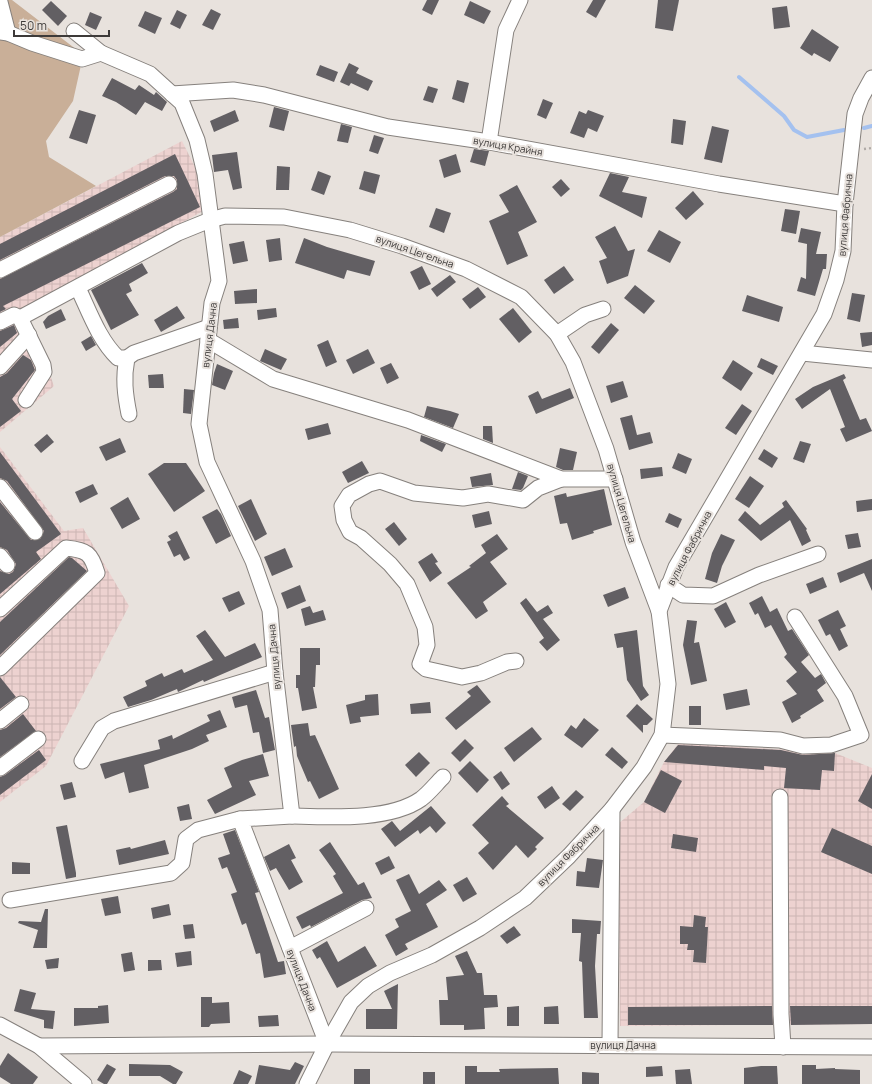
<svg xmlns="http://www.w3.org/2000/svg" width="872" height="1084" viewBox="0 0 872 1084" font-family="Manrope,sans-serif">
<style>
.industrial{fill:url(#industrial-grid)}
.green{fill:#c9af98}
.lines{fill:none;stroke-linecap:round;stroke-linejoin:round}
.stream{stroke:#a4c1ef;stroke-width:4}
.building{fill:#625f63}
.minor-casing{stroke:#86817d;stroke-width:17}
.path{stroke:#afaaa6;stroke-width:2.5;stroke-dasharray:2 3;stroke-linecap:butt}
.minor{stroke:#fff;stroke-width:15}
.labels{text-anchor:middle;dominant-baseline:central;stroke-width:4;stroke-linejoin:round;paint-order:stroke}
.street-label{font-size:10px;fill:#3d3a39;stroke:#e8e2dd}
</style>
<defs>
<pattern id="industrial-grid" width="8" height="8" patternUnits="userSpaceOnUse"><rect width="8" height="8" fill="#edd2d0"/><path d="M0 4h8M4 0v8" fill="none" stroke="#ccb5b3"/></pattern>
</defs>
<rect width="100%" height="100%" fill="#e8e2dd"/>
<g class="industrial">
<path d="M182 141 198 173 205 210 26 308 54 386 0 432V237Z"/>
<path d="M0 447 64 531 83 528 129 606 46 766 0 802Z"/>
<path d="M679 743 835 753 872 768V1024L620 1026 618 824 644 802 664 762Z"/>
</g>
<path class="green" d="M0 0H12L77 50 81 65 73 101 46 141 49 157 96 186 0 237Z"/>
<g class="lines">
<g class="stream">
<path d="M739 77 784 116 794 130 807 137 844 130"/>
<path d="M864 128 872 126"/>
</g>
</g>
<g class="building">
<path d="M427 0H439L432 15 422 10Z"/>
<path d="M593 0H606L596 18 586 12Z"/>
<path d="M658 0H679L673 31 655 28Z"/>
<path d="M51 1 67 16 58 26 42 10Z"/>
<path d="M470 1 491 11 484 24 464 15Z"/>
<path d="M787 6 790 27 774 29 772 8Z"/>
<path d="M211 9 221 14 213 30 202 25Z"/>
<path d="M177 10 187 15 180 29 170 24Z"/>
<path d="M145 11 162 18 155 34 138 26Z"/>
<path d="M90 12 102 17 96 30 85 25Z"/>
<path d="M812 29 839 47 830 62 814 53 812 56 800 48Z"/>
<path d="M349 63 359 68 356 73 373 81 368 91 351 83 349 86 340 82Z"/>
<path d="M320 65 338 72 334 82 316 75Z"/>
<path d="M112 78 135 90 139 85 154 95 156 92 167 102 162 111 145 102 136 115 116 102 102 96Z"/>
<path d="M457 80 469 83 464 103 452 99Z"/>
<path d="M428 86 438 89 433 103 423 100Z"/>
<path d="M543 99 553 103 546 119 537 115Z"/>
<path d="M274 107 289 111 284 131 269 127Z"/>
<path d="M79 110 96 115 87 144 69 138Z"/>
<path d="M235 110 239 121 214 132 210 121Z"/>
<path d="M588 110 604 116 597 132 588 128 584 138 570 133 579 111 586 114Z"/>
<path d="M673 119 686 121 683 145 671 143Z"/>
<path d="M341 124 352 127 348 143 337 141Z"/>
<path d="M712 126 729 130 722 163 704 159Z"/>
<path d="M374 135 384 138 378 154 369 151Z"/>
<path d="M474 149 489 151 485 166 470 162Z"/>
<path d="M237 152 242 188 233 190 228 170 214 172 212 155Z"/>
<path d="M175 154 200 207 3 306 6 309 0 312V279L173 192 177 189V180L174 176H165L0 260V244Z"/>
<path d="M456 154 461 172 444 178 439 160Z"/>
<path d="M277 166 290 167 289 190H276Z"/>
<path d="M318 171 331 176 324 195 311 190Z"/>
<path d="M364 171 380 175 375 194 359 189Z"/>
<path d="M610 173 629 177 622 192 647 197 642 218 599 196Z"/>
<path d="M561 179 570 189 561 197 552 187Z"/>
<path d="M517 185 537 222 518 232 528 256 507 265 489 221 509 212 499 195Z"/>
<path d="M693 191 704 204 686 220 675 208Z"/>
<path d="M436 208 451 213 444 233 429 227Z"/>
<path d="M785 209 800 211 796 234 781 231Z"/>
<path d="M615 226 628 251 635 249 628 276 607 284 599 261 607 258 595 237Z"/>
<path d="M801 228 821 232 816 254H827L826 269H823L815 296 797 291 801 277 806 279 807 244 798 242Z"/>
<path d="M659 230 681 242 670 263 647 251Z"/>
<path d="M280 238 282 260 269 262 266 240Z"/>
<path d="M304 238 327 247 375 261 370 276 347 270 344 279 295 263Z"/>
<path d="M244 241 248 261 233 264 229 244Z"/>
<path d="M142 263 148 273 129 284 132 291 126 294 139 315 111 330 91 290Z"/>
<path d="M422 266 431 284 419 290 410 272Z"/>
<path d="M564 266 574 280 554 294 544 280Z"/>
<path d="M450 275 456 282 437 297 431 289Z"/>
<path d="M635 285 655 301 644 314 624 298Z"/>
<path d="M478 287 486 297 470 309 462 299Z"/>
<path d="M257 289V303L235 304 234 291Z"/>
<path d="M852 293 865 295 860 322 847 319Z"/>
<path d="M747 295 783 307 779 322 742 311Z"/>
<path d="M177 306 185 318 161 332 154 320Z"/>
<path d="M276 308 277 317 258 320 257 310Z"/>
<path d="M513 308 532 332 519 343 499 319Z"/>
<path d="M61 309 66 320 46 329 43 322 48 316Z"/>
<path d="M238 318 239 328 224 329 223 320Z"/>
<path d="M611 323 619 330 599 354 591 347Z"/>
<path d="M14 325 17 333 0 347V331Z"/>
<path d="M872 332V345L862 347 860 333Z"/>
<path d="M91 336 96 345 86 351 81 342Z"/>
<path d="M328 340 337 362 326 367 317 345Z"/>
<path d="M265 349 287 359 281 370 260 361Z"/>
<path d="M368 349 375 363 353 374 346 360Z"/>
<path d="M23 355 31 360 35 370 12 399 21 411 0 427V377L7 373Z"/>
<path d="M761 358 778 366 773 375 757 367Z"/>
<path d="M733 360 753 373 741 391 722 378Z"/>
<path d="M391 363 399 378 387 384 380 368Z"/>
<path d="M217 364 233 371 225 390 212 385 214 373Z"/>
<path d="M163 374 164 388H149L148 375Z"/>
<path d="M844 374 846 378 843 380 860 420 866 418 872 431 846 442 840 429 845 427 830 389 802 409 795 399 813 387Z"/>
<path d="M623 381 628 397 611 403 606 386Z"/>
<path d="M570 388 574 398 536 414 528 396 538 391 542 399Z"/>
<path d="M184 389 194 390 191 414 183 413Z"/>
<path d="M742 404 752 411 736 435 725 428Z"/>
<path d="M427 406 450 411 459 414 453 428 424 417Z"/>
<path d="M632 415 637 435 650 432 653 443 629 450 620 418Z"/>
<path d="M328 423 331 434 308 440 305 429Z"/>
<path d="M483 426H492L493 443 483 439Z"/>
<path d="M47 434 54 442 41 453 34 445Z"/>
<path d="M421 435 446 444 442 452 420 441Z"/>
<path d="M120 438 126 452 106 461 99 447Z"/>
<path d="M800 441 811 444 804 463 793 459Z"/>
<path d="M560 448 577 452 573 470H563L556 467Z"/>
<path d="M764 449 778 458 772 468 758 459Z"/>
<path d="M0 452 61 534 36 552 41 559 0 594V571L9 574 13 572 16 564 7 550 0 547V502L31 540 40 539 44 531 7 481 0 478Z"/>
<path d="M678 453 692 459 686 474 672 468Z"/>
<path d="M362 461 369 473 348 483 342 472Z"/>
<path d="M164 463H186L205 491 174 512 148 474Z"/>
<path d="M662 467 663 476 641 479 640 469Z"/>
<path d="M518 472 528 476 523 488 521 490 512 489Z"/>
<path d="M491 473 493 485 472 487 470 477Z"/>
<path d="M750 476 764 486 749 508 735 499Z"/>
<path d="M93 484 98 494 80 503 75 492Z"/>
<path d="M604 489 612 525 593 531 594 533 572 540 567 523 560 524 554 496 566 493 567 497Z"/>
<path d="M128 497 140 519 122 529 110 508Z"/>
<path d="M251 499 267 534 255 541 238 506Z"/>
<path d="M872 499V510L857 512 856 501Z"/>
<path d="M786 500 807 529 806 530 811 541 802 546 790 520 761 541 738 520 745 511 760 525 784 507 782 503Z"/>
<path d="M217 509 221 514 231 536 216 544 202 517Z"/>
<path d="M489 511 492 524 475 528 472 515Z"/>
<path d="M669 513 682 519 678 528 665 522Z"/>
<path d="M394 522 407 539 399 546 385 529Z"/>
<path d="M177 531 190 558 184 561 180 554 174 557 167 542 171 540 168 536Z"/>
<path d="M858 533 861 547 848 549 845 535Z"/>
<path d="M497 534 508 549 490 562 507 584 483 602 488 611 476 619 447 583 471 567 469 566 486 553 481 545Z"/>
<path d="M721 534 735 540 722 566 717 583 705 579 712 553Z"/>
<path d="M285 548 293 567 272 576 264 557Z"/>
<path d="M432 553 438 562 435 563 442 573 430 582 418 562Z"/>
<path d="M69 557 72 558 87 571 0 655V622Z"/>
<path d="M872 559V591L864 573 840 583 837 573Z"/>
<path d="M823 577 827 587 810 594 806 584Z"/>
<path d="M300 585 306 601 287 609 281 593Z"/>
<path d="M625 587 629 598 608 607 603 595Z"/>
<path d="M239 591 245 604 229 612 222 598Z"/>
<path d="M762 596 770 612 777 608 788 631 792 629 809 655 801 662 815 678 821 674 826 683 817 690 824 701 800 716 801 718 792 723 782 702 797 694 786 681 797 672 784 657 787 654 771 625 765 628 758 613 755 615 749 603Z"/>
<path d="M526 598 537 612 548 605 553 613 543 619 560 640 547 651 539 642 544 638 520 603Z"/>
<path d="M726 602 736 622 725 628 714 609Z"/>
<path d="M310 606 313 613 323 610 326 620 305 626 301 609Z"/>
<path d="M838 610 846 626 840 629 848 646 839 651 830 634 826 636 818 620Z"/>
<path d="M687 620 697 621 694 643 699 642 707 681 691 685 683 645Z"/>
<path d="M205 630 225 657 255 643 262 657 204 682 203 680 178 692 177 689 151 700 128 707 123 697 147 686 145 681 162 673 164 677 182 669 184 673 213 660 196 636Z"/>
<path d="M637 630 643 686 649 695 641 701 627 680 623 647 617 648 614 634Z"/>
<path d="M300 648H320V665H316L315 687H313L317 708 302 711 298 688H296V675H300Z"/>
<path d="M0 677 16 697 0 709Z"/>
<path d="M477 685 491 702 456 730 445 718 471 696 467 692Z"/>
<path d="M747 689 750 705 726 710 723 694Z"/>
<path d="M256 690 265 718 269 717 275 750 263 753 259 732 253 733 247 705 235 708 232 697Z"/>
<path d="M378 694 379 715 360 717 361 722 350 724 346 705 365 700V695Z"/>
<path d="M430 702 431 713 411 714 410 704Z"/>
<path d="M637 704 653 719 647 725H643V733L626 716Z"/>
<rect x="689" y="706" width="12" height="19"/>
<path d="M220 710 227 727 206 735 209 741 192 749 144 765 149 788 129 793 124 772 105 779 100 764 160 749 158 740 172 735 173 739 210 721 207 715Z"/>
<path d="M23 714 36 731 0 757V730L6 728Z"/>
<path d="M584 718 599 730 582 748 564 735 571 725 576 729Z"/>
<path d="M308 723 310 736 315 735 339 789 319 799 310 781 308 782 297 756 296 746 294 747 291 725Z"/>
<path d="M532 727 542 739 514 762 504 748Z"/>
<path d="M465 739 474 748 460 762 451 753Z"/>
<path d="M678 745 781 750 803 755 835 753 834 771 822 770 820 790 784 788 786 768 764 766V770L664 762Z"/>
<path d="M612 747 628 762 622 769 605 755Z"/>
<path d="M39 750 46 760 0 795V777L5 775Z"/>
<path d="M419 752 430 763 416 777 405 765Z"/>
<path d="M263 754 269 776 249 781 256 795 215 814 207 800 232 787 224 768 242 760Z"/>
<path d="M470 761 489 780 477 793 458 773Z"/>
<path d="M661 770 682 781 665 813 644 802Z"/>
<path d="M501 771 510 784 502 790 493 777Z"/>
<path d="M872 774V809L858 801Z"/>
<path d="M72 782 76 797 64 800 60 785Z"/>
<path d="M552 786 560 798 545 809 537 797Z"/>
<path d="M576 790 584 797 570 811 562 804Z"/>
<path d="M502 796 509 804 506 806 544 838 535 847 537 849 528 858 516 845 493 870 478 853 489 843 472 825Z"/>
<path d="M189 804 192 819 180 821 177 807Z"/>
<path d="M431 806 446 823 436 833 430 826 420 834 418 830 395 847 381 829 392 821 400 831Z"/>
<path d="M67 825 76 873V877L66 879 56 827Z"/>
<path d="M832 828 872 846V874L821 852Z"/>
<path d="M235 830 259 892 255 893 278 962 284 961 286 974 264 978 260 953 256 954 246 923 242 925 231 894 237 892 227 867 222 869 218 858 230 854 223 834Z"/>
<path d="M673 834 698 838 696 852 671 848Z"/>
<path d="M165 840 169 854 119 865 116 850 130 847 131 849Z"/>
<path d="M330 842 358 885 364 882 372 898 362 900 311 927 310 925 302 929 296 917 343 893 333 876 336 874 319 850Z"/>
<path d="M289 844 296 858 291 860 303 882 289 890 276 868 270 871 264 857Z"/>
<path d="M389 856 395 868 381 875 375 863Z"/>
<path d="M587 858 603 860 599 888 576 886 577 871 585 872Z"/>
<path d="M12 862 30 863V874H12Z"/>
<path d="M409 874 419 894 439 880 447 890 426 904 438 927 405 944 408 949 396 956 385 935 399 927 395 919 411 911 396 880Z"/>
<path d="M467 877 477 894 463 902 453 885Z"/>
<path d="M118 896 121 913 105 916 101 899Z"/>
<path d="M169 904 171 915 153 919 151 908Z"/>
<path d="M45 909H48L47 948H33L38 930 18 923 19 921 41 922Z"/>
<path d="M694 915 706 917 705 927H708L706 963 693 962 694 950H687L688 944H680V926L693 927Z"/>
<path d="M572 919 601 921 600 934H597L595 966 598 1018H584L582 962 579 961 581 933H572Z"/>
<path d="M193 924 195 938 185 939 183 925Z"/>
<path d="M514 926 521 935 507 944 500 936Z"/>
<path d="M327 941 338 962 365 946 377 966 337 988 320 957 317 959 312 950Z"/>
<path d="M191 951 192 965 177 967 175 953Z"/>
<path d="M467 951 477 973H482L484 995H497L498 1007 484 1008 485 1029 464 1030V1025H440L439 1000H448L446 977 464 975 455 956Z"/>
<path d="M132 952 135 970 124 972 121 954Z"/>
<path d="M59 958 58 968 47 969 45 960Z"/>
<path d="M148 960H161L162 970 148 971Z"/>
<path d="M398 984 397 1029H366V1009H392L384 991Z"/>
<path d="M20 989 36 993 31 1009 55 1011 53 1029 44 1028V1020L14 1011Z"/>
<path d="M201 997H212V1003L229 1002 230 1023 211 1024 209 1027H201Z"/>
<path d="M108 1005 109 1023 74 1026V1008H98V1006Z"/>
<path d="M519 1006V1026H507V1007Z"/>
<path d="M558 1006 559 1024H544V1007Z"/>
<path d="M772 1006 773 1025H628V1007Z"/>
<path d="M790 1006H872V1024L791 1025Z"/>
<path d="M278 1015 279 1026 259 1027 258 1016Z"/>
<path d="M8 1053 38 1077 33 1084H11L0 1077V1066Z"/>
<path d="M295 1062 304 1066 295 1084H255L259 1065 290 1070Z"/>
<path d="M107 1064 116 1069 107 1084H104L97 1080Z"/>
<path d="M129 1064 170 1065 183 1072 176 1084H173L160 1076H129Z"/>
<path d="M802 1065H816V1069L835 1068V1069L860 1070V1084H802Z"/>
<path d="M465 1066H477V1072H500L499 1069 558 1068 559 1084H465Z"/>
<path d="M662 1066 663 1076 646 1077V1067Z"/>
<path d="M761 1066H777L778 1084H744V1068Z"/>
<rect x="354" y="1069" width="16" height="15"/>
<path d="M690 1069 692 1084H676L675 1070Z"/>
<path d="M239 1070 252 1076 248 1084H233Z"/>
<rect x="423" y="1072" width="12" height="12"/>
<path d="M582 1072 599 1073V1084H582Z"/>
</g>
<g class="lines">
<g class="minor-casing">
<g id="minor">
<path d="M0 2 8 33"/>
<path d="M74 31 101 53 150 74 182 103 197 140 205 174 219 281 212 303 199 424 207 462 253 561 270 610 275 672 292 816 240 819 327 1044"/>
<path d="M0 32 8 33 32 43 82 59 101 53"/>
<path d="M172 94 233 90 264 95 388 127 489 142 719 184 845 204"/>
<path d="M489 142 506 30 520 0"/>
<path d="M0 270 169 184"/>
<path d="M78 288C89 311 99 340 118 358H127"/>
<path d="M20 318 178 233 210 220 225 216 284 217 350 230 402 246 466 269 521 297 557 334 573 362 606 449 633 542 659 611"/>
<path d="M0 322 14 315 20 318 43 365 44 372 26 400"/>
<path d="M557 334 585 315 603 309"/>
<path d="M208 340 273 379 408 420 561 479H615"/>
<path d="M802 353 872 360"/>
<path d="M0 367 29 335"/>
<path d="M129 414C125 394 123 378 127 358L134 353 209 327"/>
<path d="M0 487 35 532"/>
<path d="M0 556 7 565"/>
<path d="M668 585 683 595 713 596 759 575 818 554"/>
<path d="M0 609 66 548C87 550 91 553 97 573L0 668"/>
<path d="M516 661 507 662 481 673 462 677 426 669 420 664 427 645 425 627 407 584 390 564 361 538 350 532 344 520 342 506 349 495 369 484 380 481 414 493 463 498 488 494 523 500 538 488 561 479"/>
<path d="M0 721 21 704"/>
<path d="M662 735 780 740 803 746 831 745 861 735 845 696 795 617"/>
<path d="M82 761 102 728 114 721 275 672"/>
<path d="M0 768 38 739"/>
<path d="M780 797 781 1014 783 1047"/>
<path d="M292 816C329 817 390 821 421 799 429 793 436 784 443 777"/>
<path d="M10 900 171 873 182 863 186 839 198 830 240 819"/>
<path d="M290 948 366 908"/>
<path d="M0 1025 39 1046 84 1084"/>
<path d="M610 1045 612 809"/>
<path d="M39 1046 327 1044 872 1047"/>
<path d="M307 1084 327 1044 351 1002 368 986 390 973 432 955 480 928 525 898 569 856 612 809 644 767 662 735 668 684 659 611 676 567 824 314 836 280 843 251 845 204 855 114 861 98 872 78"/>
</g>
</g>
<path class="path" d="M864 149 872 148"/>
<use href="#minor" class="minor"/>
</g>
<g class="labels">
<g class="street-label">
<text transform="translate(508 146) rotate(10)">вулиця Крайня</text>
<text transform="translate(845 215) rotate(-85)">вулиця Фабрична</text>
<text transform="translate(415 251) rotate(19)">вулиця Цегельна</text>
<text transform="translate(209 335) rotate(-83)">вулиця Дачна</text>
<text transform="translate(622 503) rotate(74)">вулиця Цегельна</text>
<text transform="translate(689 548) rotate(-62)">вулиця Фабрична</text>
<text transform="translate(274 657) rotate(-95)">вулиця Дачна</text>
<text transform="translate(568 855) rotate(-45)">вулиця Фабрична</text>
<text transform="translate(302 980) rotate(69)">вулиця Дачна</text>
<text x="623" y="1045">вулиця Дачна</text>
</g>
</g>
<path d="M14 30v6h95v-6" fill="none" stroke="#3d3a39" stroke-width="2"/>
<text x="20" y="30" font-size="12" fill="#3d3a39" stroke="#e8e2dd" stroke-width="3" paint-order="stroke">50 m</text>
</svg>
